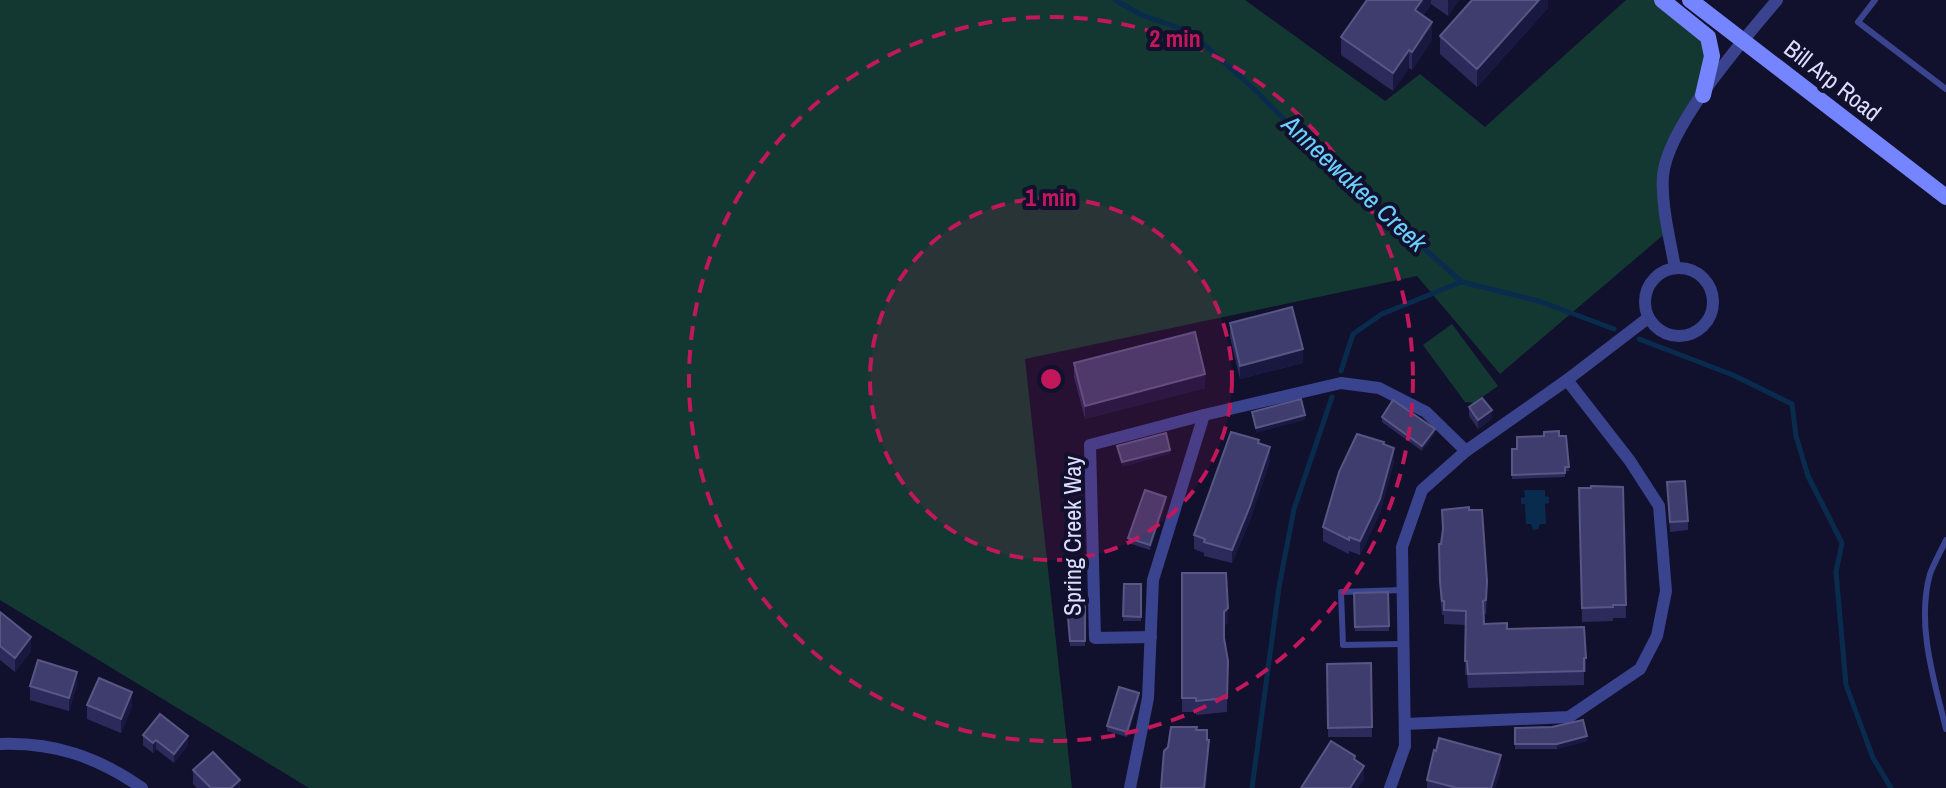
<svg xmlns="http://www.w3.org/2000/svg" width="1946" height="788" viewBox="0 0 1946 788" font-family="'Archivo Narrow',sans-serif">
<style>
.green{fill:#133831}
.water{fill:#092c4e}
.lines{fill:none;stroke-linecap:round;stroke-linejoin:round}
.stream{stroke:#092c4e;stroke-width:5}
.service{stroke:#3a438e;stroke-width:6}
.minor{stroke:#3a438e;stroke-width:12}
.secondary{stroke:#7485ff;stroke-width:16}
.wall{fill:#2c2a5b}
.shaded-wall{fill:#191841}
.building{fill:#3f3d6d;stroke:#585684;stroke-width:2}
.ring{fill:none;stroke:#c2185b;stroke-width:4;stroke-dasharray:14 10}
.labels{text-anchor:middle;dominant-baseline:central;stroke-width:8;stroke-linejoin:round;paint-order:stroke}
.street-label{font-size:24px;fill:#dddeff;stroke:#11112d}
.water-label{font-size:26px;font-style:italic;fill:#6bd0ff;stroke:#11112d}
.centre{fill:#c2185b;stroke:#11112d;stroke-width:4}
.ring-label{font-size:24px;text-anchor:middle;font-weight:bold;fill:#c2185b;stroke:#11112d;stroke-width:8;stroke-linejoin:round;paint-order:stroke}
</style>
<rect width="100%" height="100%" fill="#11112d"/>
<g class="green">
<path d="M0 0H1245L1385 101 1420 74 1485 127 1626 0H1662L1708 37 1712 56 1663 174 1668 231 1500 374 1417 276 1025 359 1072 788H309L0 600Z"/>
<path d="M1452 324 1498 386 1474 403 1465 402 1423 345Z"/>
</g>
<path class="water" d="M1524 490H1545V496L1549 497V503L1545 504 1546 524H1540L1538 529 1533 530 1531 524H1526L1525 504H1521V498L1525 497Z"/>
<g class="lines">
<g class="stream">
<path d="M1115 0 1142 15 1190 32 1255 90 1336 171 1462 282 1539 301 1614 329"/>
<path d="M1639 339 1733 375 1792 404 1796 436 1808 476 1842 543 1836 572 1846 685 1873 758 1891 788"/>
<path d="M1341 371 1353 334 1382 314 1461 282"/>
<path d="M1252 788 1279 587 1294 509 1332 397"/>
</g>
<g class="service">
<path d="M1875 0 1858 22 1946 89"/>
<path d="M1946 540C1941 551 1934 563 1930 574 1916 624 1934 680 1946 729"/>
<path d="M1403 590 1341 592 1343 645 1403 644"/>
</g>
<g class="minor">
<path d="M1675 268C1670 239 1661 206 1663 176 1667 127 1744 39 1777 0"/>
<circle cx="1679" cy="302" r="34"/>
<path d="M1151 637 1095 638 1090 445 1204 415"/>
<path d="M1405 724 1569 717 1640 669 1657 636 1666 591 1659 506 1630 461 1567 380"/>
<path d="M0 744C54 742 98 757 142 788"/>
<path d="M1130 788 1148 698 1153 580 1204 415 1341 383 1379 388 1426 412 1466 451"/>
<path d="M1390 788 1405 746 1402 547 1422 490 1466 451 1567 380 1648 318"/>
</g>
<g class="secondary">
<path d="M1662 0 1708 37 1712 56 1703 95"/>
<path d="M1690 0 1946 197"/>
</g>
</g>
<g class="wall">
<path d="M1367 0H1459L1448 16 1431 4 1423 16 1432 40 1412 70 1409 68 1393 91 1341 55V37Z"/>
<path d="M1548 0V8L1477 87 1440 54V36Z"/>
<path d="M1230 323 1303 363 1240 379 1230 337Z"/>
<path d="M1074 363 1205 388 1085 419 1074 377Z"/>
<path d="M1469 407 1492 419 1478 429 1469 416Z"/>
<path d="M1382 417 1435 433 1422 451 1382 422Z"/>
<path d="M1559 436H1566L1569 471H1565V477L1512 479V449H1517Z"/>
<path d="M1259 443 1270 461 1250 520 1232 563 1204 556V553L1194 549V535Z"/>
<path d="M1384 444 1394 461 1380 513 1360 555 1349 551V554L1323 541V527Z"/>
<path d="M1667 482 1688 521V530L1670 532Z"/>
<path d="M1623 487 1626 618H1613V621L1582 622 1579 488Z"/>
<path d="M1166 502 1150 550 1128 543V538Z"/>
<path d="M1443 531 1487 595 1486 614H1483L1484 624 1507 629 1586 658V672H1584V685L1468 688 1467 675H1465L1466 625 1444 624V615H1442L1440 595 1439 544H1441Z"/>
<path d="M1182 573 1228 622 1224 626V639L1228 661 1227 712 1196 715V712H1182Z"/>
<path d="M1124 584H1141V621H1123Z"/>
<path d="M1388 592 1389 631H1355L1354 593Z"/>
<path d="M1085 605V646H1070L1067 606Z"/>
<path d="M0 612 31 651 15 672 0 660Z"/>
<path d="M1371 663 1372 737H1328L1327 664Z"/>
<path d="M77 685 69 711 30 700V686Z"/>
<path d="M1139 698 1127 737 1107 731V726Z"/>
<path d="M87 705 132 706 121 733 87 719Z"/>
<path d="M1552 727 1587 741 1557 749H1515V728Z"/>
<path d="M143 735 188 745 174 763 156 749 153 753 143 745Z"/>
<path d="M1501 769 1495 788H1427V780Z"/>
<path d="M193 770 240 788H197L193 784Z"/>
</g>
<g class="shaded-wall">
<path d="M1422 0H1431V4L1415 28V10Z"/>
<path d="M1448 0H1459L1448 16Z"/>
<path d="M1539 0H1548V8L1477 87V69Z"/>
<path d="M1432 22V40L1412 70V52Z"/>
<path d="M1409 50V68L1393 91V73Z"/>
<path d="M1303 349V363L1240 379V366Z"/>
<path d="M1205 374V388L1085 419V406Z"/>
<path d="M1492 410V419L1478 429V420Z"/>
<path d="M1305 415V420L1256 433V428Z"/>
<path d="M1435 429V433L1422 451V446Z"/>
<path d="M1270 447V461L1250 520 1232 563V550Z"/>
<path d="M1394 448V461L1380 513 1360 555V541Z"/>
<path d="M1170 450V454L1122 467V462Z"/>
<path d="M1166 497V502L1150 550V545Z"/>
<path d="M1228 608V622L1224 626V612Z"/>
<path d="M31 637V651L15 672V658Z"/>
<path d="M77 672V685L69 711V698Z"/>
<path d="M132 692V706L121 733V719Z"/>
<path d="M1139 693V698L1127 737V732Z"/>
<path d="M188 736V745L174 763V754Z"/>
<path d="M1587 736V741L1557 749V744Z"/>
<path d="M156 740V749L153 753V743Z"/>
<path d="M1209 740V754L1206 788H1204Z"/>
<path d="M1501 755V769L1495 788H1491Z"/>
<path d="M1364 766V780L1358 788H1350Z"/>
<path d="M240 780V788H231Z"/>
</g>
<g class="building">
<path d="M1367 0H1422L1415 10 1432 22 1412 52 1409 50 1393 73 1341 37Z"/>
<path d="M1472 0H1539L1477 69 1440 36Z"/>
<path d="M1292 307 1303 349 1240 366 1230 323Z"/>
<path d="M1195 332 1205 374 1085 406 1074 363Z"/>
<path d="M1482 398 1492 410 1478 420 1469 407Z"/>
<path d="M1301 399 1305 415 1256 428 1252 412Z"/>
<path d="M1393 400 1435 429 1422 446 1382 417Z"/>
<path d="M1559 431V436H1566L1569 467H1565V473L1512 475V449H1517V437L1544 436V432Z"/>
<path d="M1231 432 1259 440 1258 443 1270 447 1250 506 1232 550 1204 542 1205 539 1194 535Z"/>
<path d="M1166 433 1170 450 1122 462 1117 446Z"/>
<path d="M1357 434 1384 442 1383 444 1394 448 1380 499 1360 541 1349 537V540L1323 527 1339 472Z"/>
<path d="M1685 481 1688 521 1670 522 1667 482Z"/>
<path d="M1591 486 1623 487 1626 605H1613V607L1582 608 1579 488H1591Z"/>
<path d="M1145 490 1166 497 1150 545 1128 538Z"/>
<path d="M1469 507V510H1482L1487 581 1486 600 1483 601 1484 624 1507 623V629L1584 627 1586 658H1584V671L1468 674 1467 661H1465L1466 611 1444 610V601H1442L1440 582 1439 544H1441L1443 529 1442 510Z"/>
<path d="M1182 573H1226L1228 608 1224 612V638L1228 661 1227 698 1196 701V698H1182Z"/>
<path d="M1124 584H1141V617L1123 616Z"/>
<path d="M1388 592 1389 626 1355 627 1354 593Z"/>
<path d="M1085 605V641H1070L1067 606Z"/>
<path d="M0 612 31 637 15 658 0 646Z"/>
<path d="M38 660 77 672 69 698 30 686Z"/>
<path d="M1371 663 1372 727 1328 728 1327 664Z"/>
<path d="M99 678 132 692 121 719 87 705Z"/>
<path d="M1119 687 1139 693 1127 732 1107 726Z"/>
<path d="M160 714 188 736 174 754 156 740 153 743 143 735Z"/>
<path d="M1583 720 1587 736 1557 744H1515V728L1552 727Z"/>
<path d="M1171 727H1197L1196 730H1207V740H1209L1204 788H1161L1164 751 1168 747Z"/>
<path d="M1439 738 1501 755 1491 788H1457L1427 780 1434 750 1436 751Z"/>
<path d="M1331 741 1355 756 1354 759 1364 766 1350 788H1301Z"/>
<path d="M213 752 240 780 231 788H211L193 770Z"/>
</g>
<circle cx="1051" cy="379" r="181" fill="#c2185b" fill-opacity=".12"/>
<g class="ring">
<circle cx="1051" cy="379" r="181"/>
<circle cx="1051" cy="379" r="362"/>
</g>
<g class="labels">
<g class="street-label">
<text transform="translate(1833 80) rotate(38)">Bill Arp Road</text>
<text transform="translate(1072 536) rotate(-90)">Spring Creek Way</text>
</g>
<g class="water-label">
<text transform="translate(1355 183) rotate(43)">Anneewakee Creek</text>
</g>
</g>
<circle cx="1051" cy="379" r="12" class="centre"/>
<g class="ring-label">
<text x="1175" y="47">2 min</text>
<text x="1051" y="206">1 min</text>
</g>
</svg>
